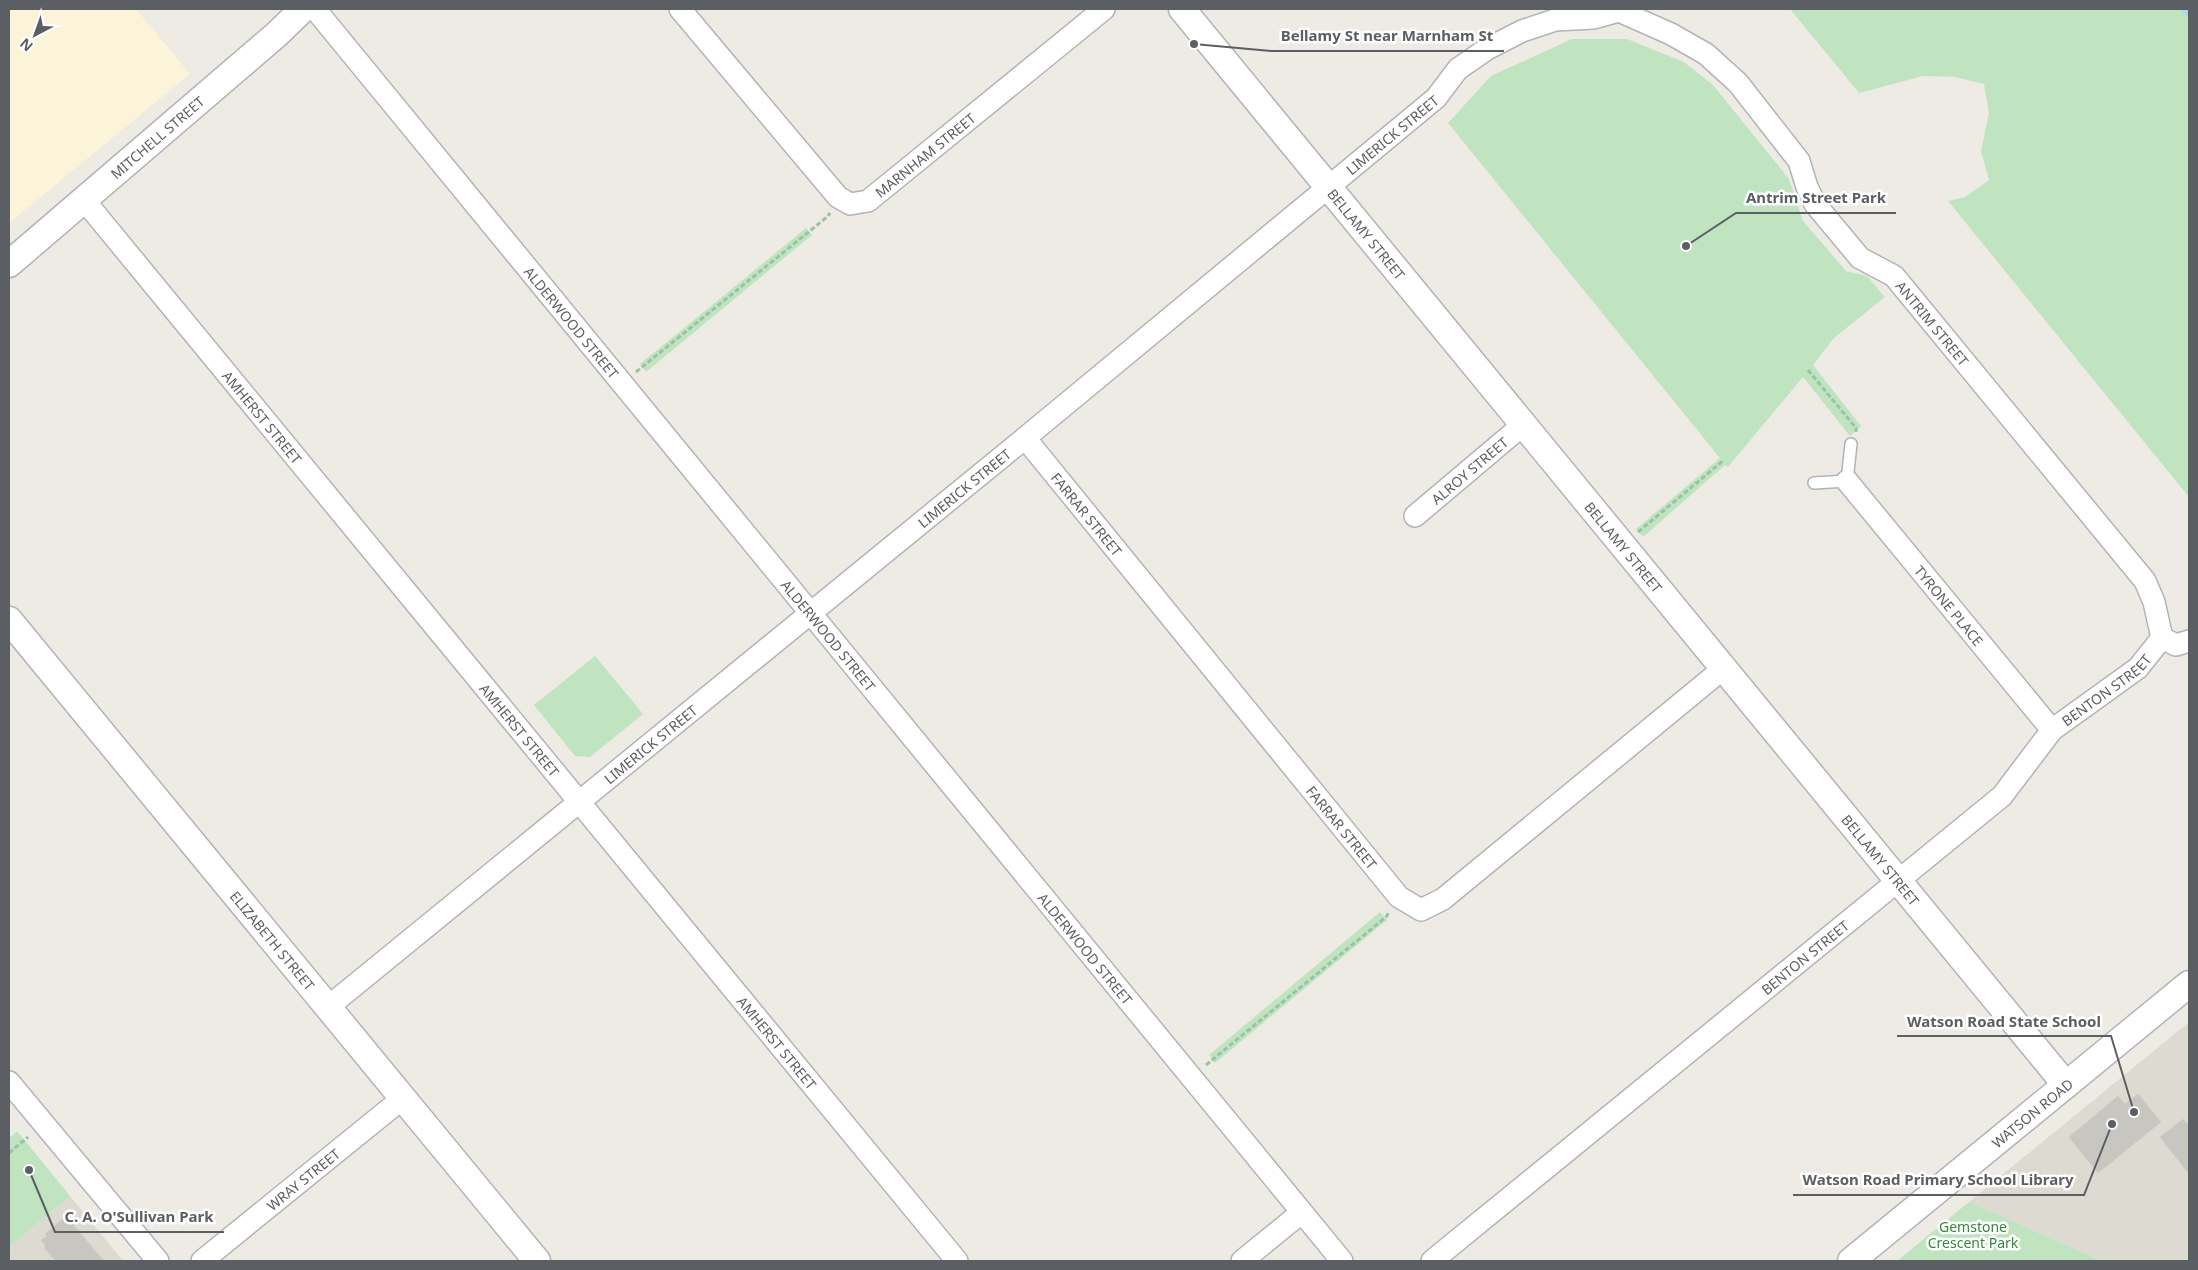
<svg xmlns="http://www.w3.org/2000/svg" width="2198" height="1270" viewBox="0 0 2198 1270" font-family="'Noto Sans',sans-serif">
<style>
.commercial{fill:#fcf4d9}
.education{fill:#dddad1}
.green{fill:#c0e4c0}
.lines{fill:none;stroke-linecap:round;stroke-linejoin:round}
.stream{stroke:#a5d5fc;stroke-width:5.5}
.building{fill:#c8c6c0;stroke:#d2cdc2}
.service-casing{stroke:#b1b4b8;stroke-width:14}
.minor-casing{stroke:#b1b4b8;stroke-width:24}
.tertiary-casing{stroke:#b1b4b8;stroke-width:29}
.path{stroke:#98c3a5;stroke-width:3;stroke-dasharray:5 2.5;stroke-linecap:butt}
.service{stroke:#fff;stroke-width:11}
.minor{stroke:#fff;stroke-width:21}
.tertiary{stroke:#fff;stroke-width:26}
.labels{text-anchor:middle;dominant-baseline:central;stroke-width:5;stroke-linejoin:round;paint-order:stroke}
.street-label{font-size:14px;fill:#5b5f63;stroke:#fff}
.park-label{font-size:14px;fill:#38853c;stroke:#fff}
.leader{fill:none;stroke:#5b5f63;stroke-width:2}
.callout-dot{fill:#5b5f63;stroke:#fff;stroke-width:2}
.callout-label{font-size:15px;text-anchor:middle;font-weight:bold;fill:#5b5f63;stroke:#fff;stroke-width:5;stroke-linejoin:round;paint-order:stroke}
</style>
<rect width="100%" height="100%" fill="#edebe3"/>
<path class="commercial" d="M9 9H136L190 74 9 223Z"/>
<g class="education">
<path d="M2189 1022V1261H2102L1969 1202Z"/>
<path d="M70 1196 123 1261H9V1247Z"/>
</g>
<g class="green">
<path d="M1790 9H2189V497L1948 201 1965 197 1989 180 1981 151 1989 113 1984 84 1955 77 1923 76 1859 93Z"/>
<path d="M1572 39H1627L1684 62 1713 85 1789 179 1803 221 1846 271 1867 276 1885 297 1834 338 1813 365 1861 426 1850 436 1803 377 1728 467 1725 465 1643 537 1636 529 1720 458 1448 123 1491 76Z"/>
<path d="M806 228 812 235 646 372 640 364Z"/>
<path d="M595 656 643 714 590 757 575 756 534 705Z"/>
<path d="M1380 912 1387 920 1215 1063 1209 1055Z"/>
<path d="M17 1131 70 1196 9 1247V1138Z"/>
<path d="M1969 1202 2102 1261H1897Z"/>
</g>
<g class="lines">
<path class="stream" d="M2184 9 2189 14"/>
</g>
<g class="building">
<path d="M2138 1094 2161 1122 2098 1173 2069 1137 2118 1096 2125 1104Z"/>
<path d="M2183 1119 2189 1126V1174L2160 1137Z"/>
<path d="M66 1216 104 1261H56L44 1248 46 1246 41 1240 47 1236 45 1234Z"/>
</g>
<g class="lines">
<g class="service-casing">
<path id="service" d="M1814 483 1847 481 1851 444"/>
</g>
<g class="minor-casing">
<g id="minor">
<path id="s1" d="M315 9 1342 1261"/>
<path id="s2" d="M680 9 838 197 850 204 868 201 1104 9"/>
<path id="s3" d="M1619 11 1671 34 1706 54 1738 83 1799 161 1807 187 1815 204 1860 258 1894 276 2145 581 2154 602 2162 638"/>
<path id="s4" d="M84 200 957 1261"/>
<path id="s5" d="M1025 438 1399 897 1421 910 1443 899 1724 668"/>
<path id="s6" d="M1847 481 2052 730"/>
<path id="s7" d="M1415 516 1524 424"/>
<path d="M2162 638 2176 645 2189 641"/>
<path id="s8" d="M328 1007 1025 438 1436 98 1458 69 1487 49 1522 31 1555 20 1594 18 1619 11"/>
<path d="M9 1082 158 1261"/>
<path id="s9" d="M202 1261 403 1098"/>
<path d="M1242 1261 1301 1213"/>
<path id="s10" d="M1432 1261 2002 796 2052 730 2138 668 2162 638"/>
</g>
</g>
<g class="tertiary-casing">
<g id="tertiary">
<path id="s11" d="M1182 9 2066 1085"/>
<path id="s12" d="M9 264 276 35 303 9"/>
<path id="s13" d="M9 620 537 1261"/>
<path id="s14" d="M1851 1261 2189 984"/>
</g>
</g>
<g class="path">
<path d="M1808 370 1856 428V432"/>
<path d="M636 372 827 217 830 213"/>
<path d="M1638 532 1724 460"/>
<path d="M1206 1065 1386 917 1389 912"/>
<path d="M9 1153 28 1137"/>
</g>
<use href="#service" class="service"/>
<use href="#minor" class="minor"/>
<use href="#tertiary" class="tertiary"/>
</g>
<g class="labels">
<g class="street-label">
<text stroke="none"><textPath href="#s8" startOffset="1376">LIMERICK STREET</textPath></text>
<text stroke="none"><textPath href="#s12" startOffset="195">MITCHELL STREET</textPath></text>
<text stroke="none"><textPath href="#s2" startOffset="351">MARNHAM STREET</textPath></text>
<text stroke="none"><textPath href="#s11" startOffset="291">BELLAMY STREET</textPath></text>
<text stroke="none"><textPath href="#s1" startOffset="405">ALDERWOOD STREET</textPath></text>
<text stroke="none"><textPath href="#s3" startOffset="455">ANTRIM STREET</textPath></text>
<text stroke="none"><textPath href="#s4" startOffset="281">AMHERST STREET</textPath></text>
<text stroke="none"><textPath href="#s7" startOffset="71">ALROY STREET</textPath></text>
<text stroke="none"><textPath href="#s8" startOffset="821">LIMERICK STREET</textPath></text>
<text stroke="none"><textPath href="#s5" startOffset="98">FARRAR STREET</textPath></text>
<text stroke="none"><textPath href="#s11" startOffset="696">BELLAMY STREET</textPath></text>
<text stroke="none"><textPath href="#s6" startOffset="161">TYRONE PLACE</textPath></text>
<text stroke="none"><textPath href="#s1" startOffset="810">ALDERWOOD STREET</textPath></text>
<text stroke="none"><textPath href="#s10" startOffset="886">BENTON STREET</textPath></text>
<text stroke="none"><textPath href="#s4" startOffset="686">AMHERST STREET</textPath></text>
<text stroke="none"><textPath href="#s8" startOffset="416">LIMERICK STREET</textPath></text>
<text stroke="none"><textPath href="#s5" startOffset="502">FARRAR STREET</textPath></text>
<text stroke="none"><textPath href="#s11" startOffset="1101">BELLAMY STREET</textPath></text>
<text stroke="none"><textPath href="#s13" startOffset="415">ELIZABETH STREET</textPath></text>
<text stroke="none"><textPath href="#s1" startOffset="1215">ALDERWOOD STREET</textPath></text>
<text stroke="none"><textPath href="#s10" startOffset="481">BENTON STREET</textPath></text>
<text stroke="none"><textPath href="#s4" startOffset="1091">AMHERST STREET</textPath></text>
<text stroke="none"><textPath href="#s14" startOffset="234">WATSON ROAD</textPath></text>
<text stroke="none"><textPath href="#s9" startOffset="130">WRAY STREET</textPath></text>
</g>
<g class="park-label">
<text x="1973" y="1226">Gemstone<tspan x="1973" dy="16">Crescent Park</tspan></text>
</g>
</g>
<path class="leader" d="M1194 44L1271 51H1504M1686 246L1736 213H1896M2134 1112L2111 1036H1897M2112 1124L2084 1195H1793M29 1170L55 1232H224"/>
<g class="callout-dot">
<circle cx="1194" cy="44" r="5"/>
<circle cx="1686" cy="246" r="5"/>
<circle cx="2134" cy="1112" r="5"/>
<circle cx="2112" cy="1124" r="5"/>
<circle cx="29" cy="1170" r="5"/>
</g>
<g class="callout-label">
<text x="1387" y="41">Bellamy St near Marnham St</text>
<text x="1816" y="203">Antrim Street Park</text>
<text x="2004" y="1027">Watson Road State School</text>
<text x="1938" y="1185">Watson Road Primary School Library</text>
<text x="139" y="1222">C. A. O'Sullivan Park</text>
</g>
<rect width="2198" height="1270" fill="none" stroke="#5b5f63" stroke-width="20"/>
<g transform="translate(35 35) rotate(221)" stroke="#ffffff" stroke-width="4" paint-order="stroke">
<path d="M0-4L9 19L0 12L-9 19Z" fill="#5b5f63"/>
<text y="-8" font-size="14" font-weight="bold" text-anchor="middle" fill="#5b5f63">N</text>
</g>
</svg>
